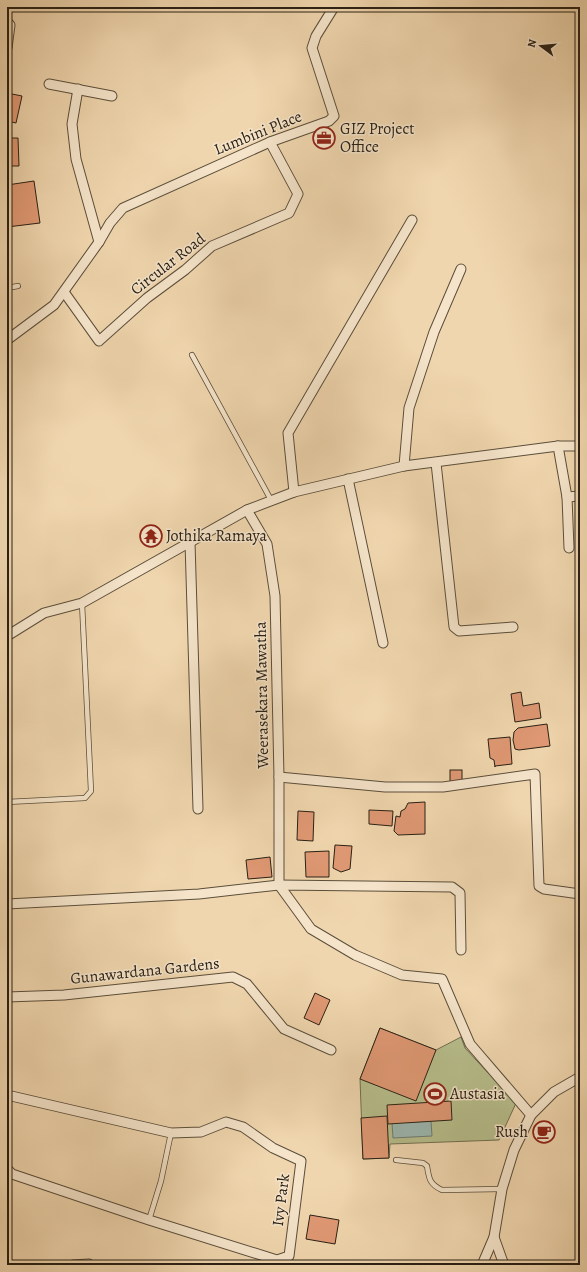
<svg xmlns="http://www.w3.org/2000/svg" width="587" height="1272" viewBox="0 0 587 1272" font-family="Alegreya,serif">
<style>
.green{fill:#b7be8c;stroke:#706f50}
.water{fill:#9bb8b1;stroke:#6d7b73}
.building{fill:#e09974;stroke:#292015}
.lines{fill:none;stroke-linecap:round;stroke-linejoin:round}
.lane-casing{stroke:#5b4e3b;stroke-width:6}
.street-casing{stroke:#5b4e3b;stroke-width:11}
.lane{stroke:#f5e4ca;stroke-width:4.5}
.street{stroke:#f5e4ca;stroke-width:9}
.labels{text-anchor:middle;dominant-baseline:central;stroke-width:3;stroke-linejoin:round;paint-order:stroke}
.poi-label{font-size:16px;fill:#292015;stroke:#f5e4ca;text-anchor:start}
.street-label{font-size:16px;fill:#292015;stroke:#f5e4ca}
</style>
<rect width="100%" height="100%" fill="#f0d6ae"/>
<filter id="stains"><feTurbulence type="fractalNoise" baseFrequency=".005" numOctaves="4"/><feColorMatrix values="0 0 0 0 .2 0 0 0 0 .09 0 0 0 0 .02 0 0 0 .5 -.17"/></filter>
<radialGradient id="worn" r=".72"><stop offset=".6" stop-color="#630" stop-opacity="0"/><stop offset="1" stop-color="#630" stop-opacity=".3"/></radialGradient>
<path class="green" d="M380 1028 436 1050 461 1037 465 1048 502 1088 517 1101 499 1140 390 1144 389 1158 363 1159 360 1079Z"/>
<path class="water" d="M431 1121 432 1136 393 1138 392 1123Z"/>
<g class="building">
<path d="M7 93 22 96 16 123 7 121Z"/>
<path d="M7 138H18L19 166H7Z"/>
<path d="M34 181 40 223 7 227V185Z"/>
<path d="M521 692 523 706 539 703 541 718 515 722 511 694Z"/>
<path d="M547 724 550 746 519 750 515 749 513 740 514 732 518 728Z"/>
<path d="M510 737 512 764 495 766V767L494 760 490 758 488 739Z"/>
<rect x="450" y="770" width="12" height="13"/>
<path d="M425 802V834L398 835 394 831 396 816 400 817 401 811 405 809 408 803Z"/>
<path d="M369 810 393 811 392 826 369 824Z"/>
<path d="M298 811 314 812 313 841 297 840Z"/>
<path d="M335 845 352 846 350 869 341 872 333 868Z"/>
<path d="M329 851V877H306L305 852Z"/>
<path d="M270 857 272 877 248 879 246 860Z"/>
<path d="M315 993 330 1000 319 1025 304 1018Z"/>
<path d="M380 1028 436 1050 416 1101 360 1079Z"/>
<path d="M451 1101 452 1120 388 1124 387 1105Z"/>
<path d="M387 1116 389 1158 363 1159 361 1118Z"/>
<path d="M310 1215 339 1220 335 1244 306 1239Z"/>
</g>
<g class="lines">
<g class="lane-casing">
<g id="lane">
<path d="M7 288 18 286"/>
<path d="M192 355 271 500"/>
<path d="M7 802 85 798 91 791 82 603"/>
<path d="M396 1160 423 1163 427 1166C429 1178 429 1184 442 1190L502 1189"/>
<path d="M149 1220 161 1181 171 1133"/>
</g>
</g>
<g class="street-casing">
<g id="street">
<path d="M7 22 10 25 7 48"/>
<path d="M49 84 112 96"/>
<path d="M78 89 72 124 76 159 99 242"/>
<path d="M64 292 99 341 147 298 185 270 212 246 289 213 298 194 270 142"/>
<path d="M7 340 54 305 99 242 110 223 123 208 270 142 329 121 334 116 312 48 316 36 334 7"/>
<path d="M558 446 567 497 569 548"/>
<path d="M436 463 454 627 459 631 513 627"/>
<path d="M404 466 409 408 434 332 461 269"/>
<path d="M348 479 383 643"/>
<path d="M294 492 288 433 412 220"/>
<path d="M567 497 580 496"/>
<path d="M247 510 267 544 275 596 279 777V885L311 929 355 955 402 975 442 979 470 1044 531 1115"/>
<path d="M190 542 198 809"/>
<path d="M7 636 44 613 82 603 247 510 294 492 404 466 558 446H580"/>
<path d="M279 777 385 787H443L535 774 539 886 544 889 580 894"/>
<path d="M7 904 199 894 279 885 452 887 460 893 461 950"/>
<path d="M7 997 64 995 233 977 247 984 284 1029 331 1050"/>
<path d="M7 1095 171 1133 201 1132 226 1122 243 1127 273 1148 301 1161 289 1256 277 1260 149 1220 12 1174 7 1169"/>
<path d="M494 1237 504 1265"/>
<path d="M73 1265 89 1264"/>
<path d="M482 1265 494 1237 502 1189 514 1150 531 1115 554 1092 580 1077"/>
</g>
</g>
<use href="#lane" class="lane"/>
<use href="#street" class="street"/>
</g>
<defs>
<g id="office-ring" transform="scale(1.15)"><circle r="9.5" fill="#f5e4ca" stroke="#8f2418" stroke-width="1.5"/><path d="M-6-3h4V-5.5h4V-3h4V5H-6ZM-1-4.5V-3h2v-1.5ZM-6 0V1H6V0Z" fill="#8f2418"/></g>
<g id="temple-ring" transform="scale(1.15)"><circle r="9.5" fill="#f5e4ca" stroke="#8f2418" stroke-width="1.5"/><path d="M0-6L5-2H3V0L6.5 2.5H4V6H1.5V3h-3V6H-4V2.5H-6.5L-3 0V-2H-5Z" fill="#8f2418"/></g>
<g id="stadium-ring" transform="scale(1.15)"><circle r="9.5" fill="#f5e4ca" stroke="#8f2418" stroke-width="1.5"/><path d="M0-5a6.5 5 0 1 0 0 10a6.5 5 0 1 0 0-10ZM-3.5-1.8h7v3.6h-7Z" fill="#8f2418"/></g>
<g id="cafe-ring" transform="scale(1.15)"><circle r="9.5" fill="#f5e4ca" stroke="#8f2418" stroke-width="1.5"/><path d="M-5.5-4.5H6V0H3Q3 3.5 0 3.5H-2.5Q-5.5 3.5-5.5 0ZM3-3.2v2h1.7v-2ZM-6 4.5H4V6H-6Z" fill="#8f2418"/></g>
</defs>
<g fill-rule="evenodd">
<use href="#office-ring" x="324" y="138"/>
<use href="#temple-ring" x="151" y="536"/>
<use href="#stadium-ring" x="435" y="1094"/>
<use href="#cafe-ring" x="544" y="1132"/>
</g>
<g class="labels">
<g class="poi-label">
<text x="340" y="129">GIZ Project<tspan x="340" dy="18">Office</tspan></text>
<text x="166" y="536">Jothika Ramaya</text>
<text x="450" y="1094">Austasia</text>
<text x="528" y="1132" text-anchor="end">Rush</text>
</g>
<g class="street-label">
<text transform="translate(258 133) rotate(-22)">Lumbini Place</text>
<text transform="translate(168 264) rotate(-38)">Circular Road</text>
<text transform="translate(262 695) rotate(-91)">Weerasekara Mawatha</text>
<text transform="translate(145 971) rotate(-6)">Gunawardana Gardens</text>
<text transform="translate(281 1200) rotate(-83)">Ivy Park</text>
</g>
</g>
<rect width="587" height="1272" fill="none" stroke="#f0d6ae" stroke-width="24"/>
<rect x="8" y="8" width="571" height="1256" fill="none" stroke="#292015" stroke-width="2"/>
<rect x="12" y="12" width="563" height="1248" fill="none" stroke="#292015"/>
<g transform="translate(541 46) rotate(286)" stroke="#f5e4ca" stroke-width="3" paint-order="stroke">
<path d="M0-3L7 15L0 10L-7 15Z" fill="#292015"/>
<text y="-6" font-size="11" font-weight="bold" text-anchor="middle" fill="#292015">N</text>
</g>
<rect width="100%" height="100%" filter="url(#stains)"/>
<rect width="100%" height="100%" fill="url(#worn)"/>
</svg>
